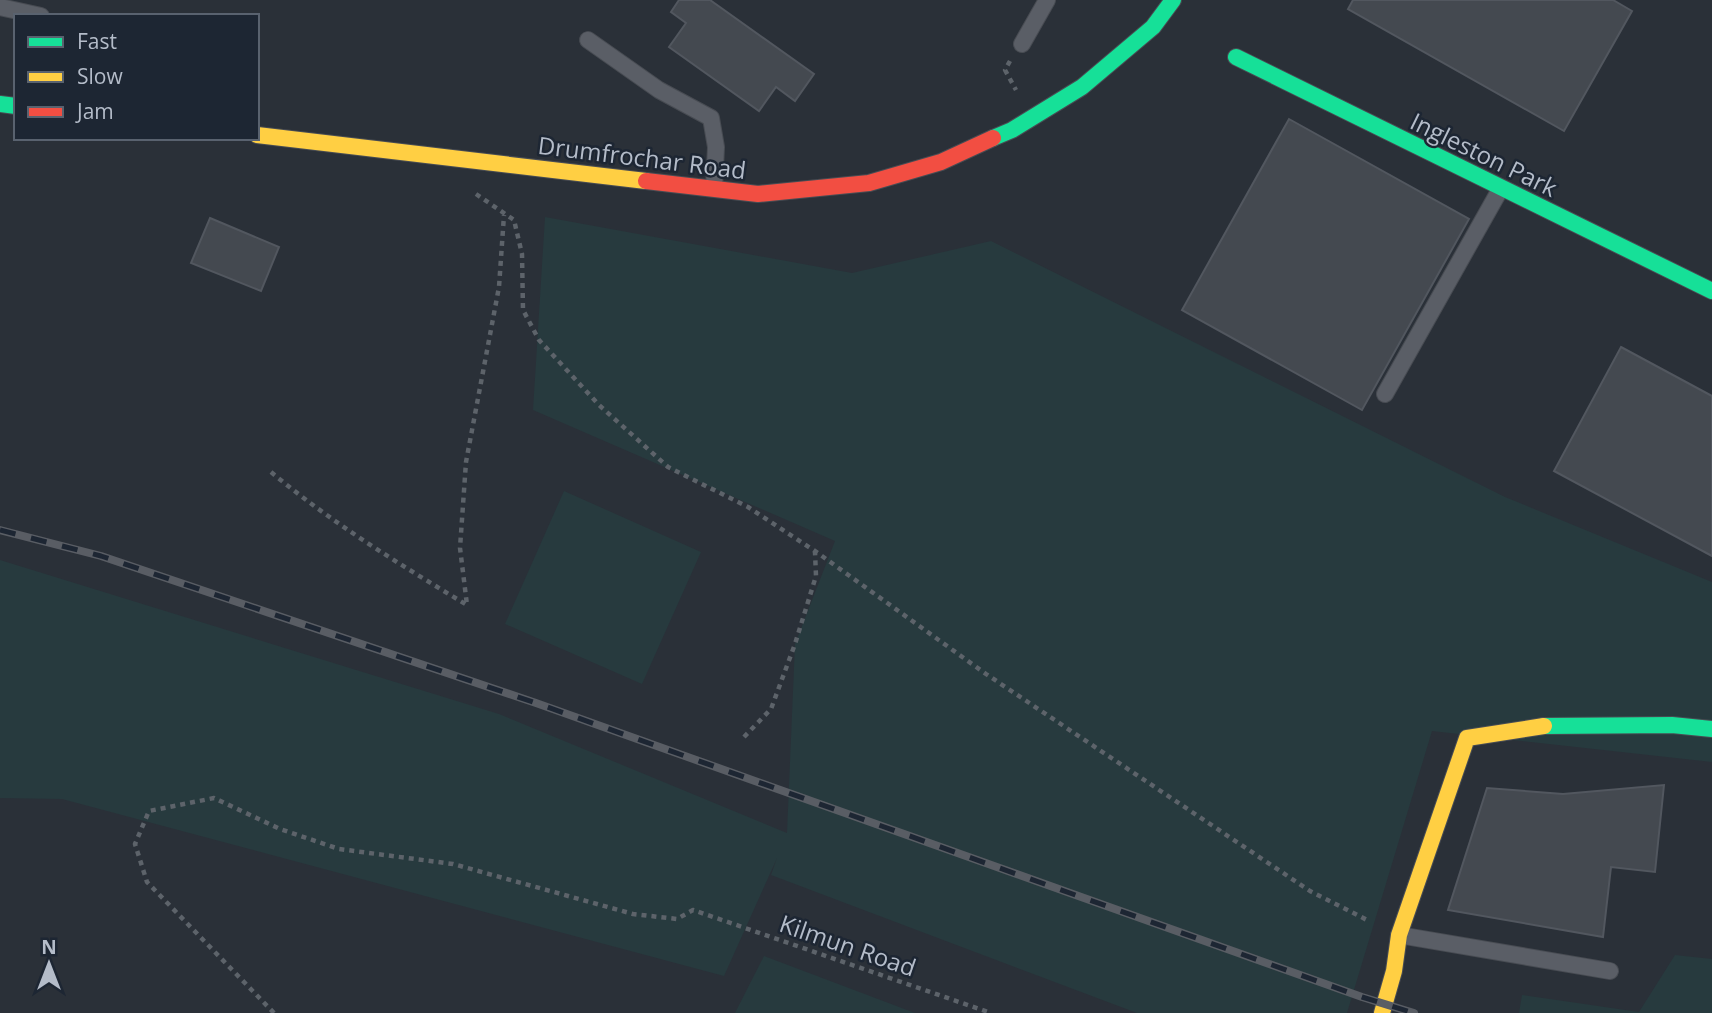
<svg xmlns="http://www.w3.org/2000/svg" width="1712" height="1013" viewBox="0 0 1712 1013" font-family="'Open Sans',sans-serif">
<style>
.green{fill:#273a3e}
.building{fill:#444950;stroke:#52575f;stroke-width:2}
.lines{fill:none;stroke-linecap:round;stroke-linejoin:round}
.lane-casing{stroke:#484c53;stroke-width:18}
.fast-casing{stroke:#484c53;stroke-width:18}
.slow-casing{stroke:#484c53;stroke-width:18}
.jam-casing{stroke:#484c53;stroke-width:18}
.path{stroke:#5d636a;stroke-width:4.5;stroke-dasharray:5 5;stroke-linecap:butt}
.lane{stroke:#5a5e66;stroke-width:16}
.fast{stroke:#16e098;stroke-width:16}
.slow{stroke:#ffcf43;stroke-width:16}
.jam{stroke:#f24e42;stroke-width:16}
.rail-casing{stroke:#595d64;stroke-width:8}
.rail{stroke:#1d2633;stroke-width:5;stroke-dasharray:16;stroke-linecap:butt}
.labels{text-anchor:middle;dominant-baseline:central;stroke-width:5;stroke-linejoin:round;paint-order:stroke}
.street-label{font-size:24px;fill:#b4bcc9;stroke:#1d2633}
</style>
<rect width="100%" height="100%" fill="#2a3038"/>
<g class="green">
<path d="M545 217 852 273 991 241 1505 497 1712 582V762L1432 731 1347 1013H1137L771 875 777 858 724 976 62 799 0 798V560L499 714 787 833 795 644 835 541 533 410Z"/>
<path d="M564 491 701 552 642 684 505 624Z"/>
<path d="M1675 955 1712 959V1013H1519L1522 995 1639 1012Z"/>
<path d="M764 956 915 1013H735Z"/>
</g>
<g class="building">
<path d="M679 0H710L814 74 795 101 776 87 759 111 669 47 686 23 671 12Z"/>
<path d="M1353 0H1613L1632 11 1564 131 1348 9Z"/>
<path d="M1289 119 1469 219 1362 410 1182 310Z"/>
<path d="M210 218 279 247 261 291 191 263Z"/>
<path d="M1621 347 1712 396V556L1554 471Z"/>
<path d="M1664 785 1655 872 1611 867 1603 937 1448 910 1487 788 1563 794Z"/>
</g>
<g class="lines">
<g class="lane-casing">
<g id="lane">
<path d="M0 7 41 16"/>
<path d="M588 40 659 90 711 118 716 147 714 188"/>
<path d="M1022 44 1047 0"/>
<path d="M1385 394 1501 188"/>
<path d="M1399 935 1610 971"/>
</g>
</g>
<g class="fast-casing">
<g id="fast">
<path d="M1236 57 1712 291"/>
<path d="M0 104 16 106"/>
<path d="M993 138 1012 130 1082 87 1153 27 1173 0"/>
<path d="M1544 726 1672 725 1712 729"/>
</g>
</g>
<g class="slow-casing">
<g id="slow">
<path d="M257 135 646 181"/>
<path d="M1382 1013 1394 971 1399 935 1467 738 1544 726"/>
</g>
</g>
<g class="jam-casing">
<path id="jam" d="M646 181 758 194 869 183 941 162 993 138"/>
</g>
<g class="path">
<path d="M1010 61 1005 70 1016 90"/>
<path d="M476 194 514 220 522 254 523 310 539 340 599 405 668 467 748 507 815 551 986 674 1310 891 1369 921"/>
<path d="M271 472C332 523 399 564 467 605L460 548 466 462 499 287 504 215"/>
<path d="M744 737 771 709 795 644 816 576 815 552"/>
<path d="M274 1013 147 882 135 844 149 811 214 798 280 829 339 849 453 864 633 914 677 919 693 910 991 1013"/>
</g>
<use href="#lane" class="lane"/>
<use href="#fast" class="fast"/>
<use href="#slow" class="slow"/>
<use href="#jam" class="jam"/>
<g class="rail-casing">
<path id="rail" d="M0 530 101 556 536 703 1362 997 1414 1013"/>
</g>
<use href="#rail" class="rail"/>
</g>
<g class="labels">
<g class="street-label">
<text transform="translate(1484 154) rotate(26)">Ingleston Park</text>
<text transform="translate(642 157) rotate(7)">Drumfrochar Road</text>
<text transform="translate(848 945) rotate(19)">Kilmun Road</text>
</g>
</g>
<rect x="14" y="14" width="245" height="126" fill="#1d2633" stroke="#59626f" stroke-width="2"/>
<rect x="28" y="37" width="35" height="10" fill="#16e098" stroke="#59626f" stroke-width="2"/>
<text x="77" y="49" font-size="21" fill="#b4bcc9">Fast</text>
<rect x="28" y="72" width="35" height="10" fill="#ffcf43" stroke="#59626f" stroke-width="2"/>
<text x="77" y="84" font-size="21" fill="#b4bcc9">Slow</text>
<rect x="28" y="107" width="35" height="10" fill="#f24e42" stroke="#59626f" stroke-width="2"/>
<text x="77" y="119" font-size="21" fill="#b4bcc9">Jam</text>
<g transform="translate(49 964)" stroke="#1d2633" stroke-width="5" paint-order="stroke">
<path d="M0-5L12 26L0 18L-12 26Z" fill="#b4bcc9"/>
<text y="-10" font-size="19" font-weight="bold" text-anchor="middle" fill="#b4bcc9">N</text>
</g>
</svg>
